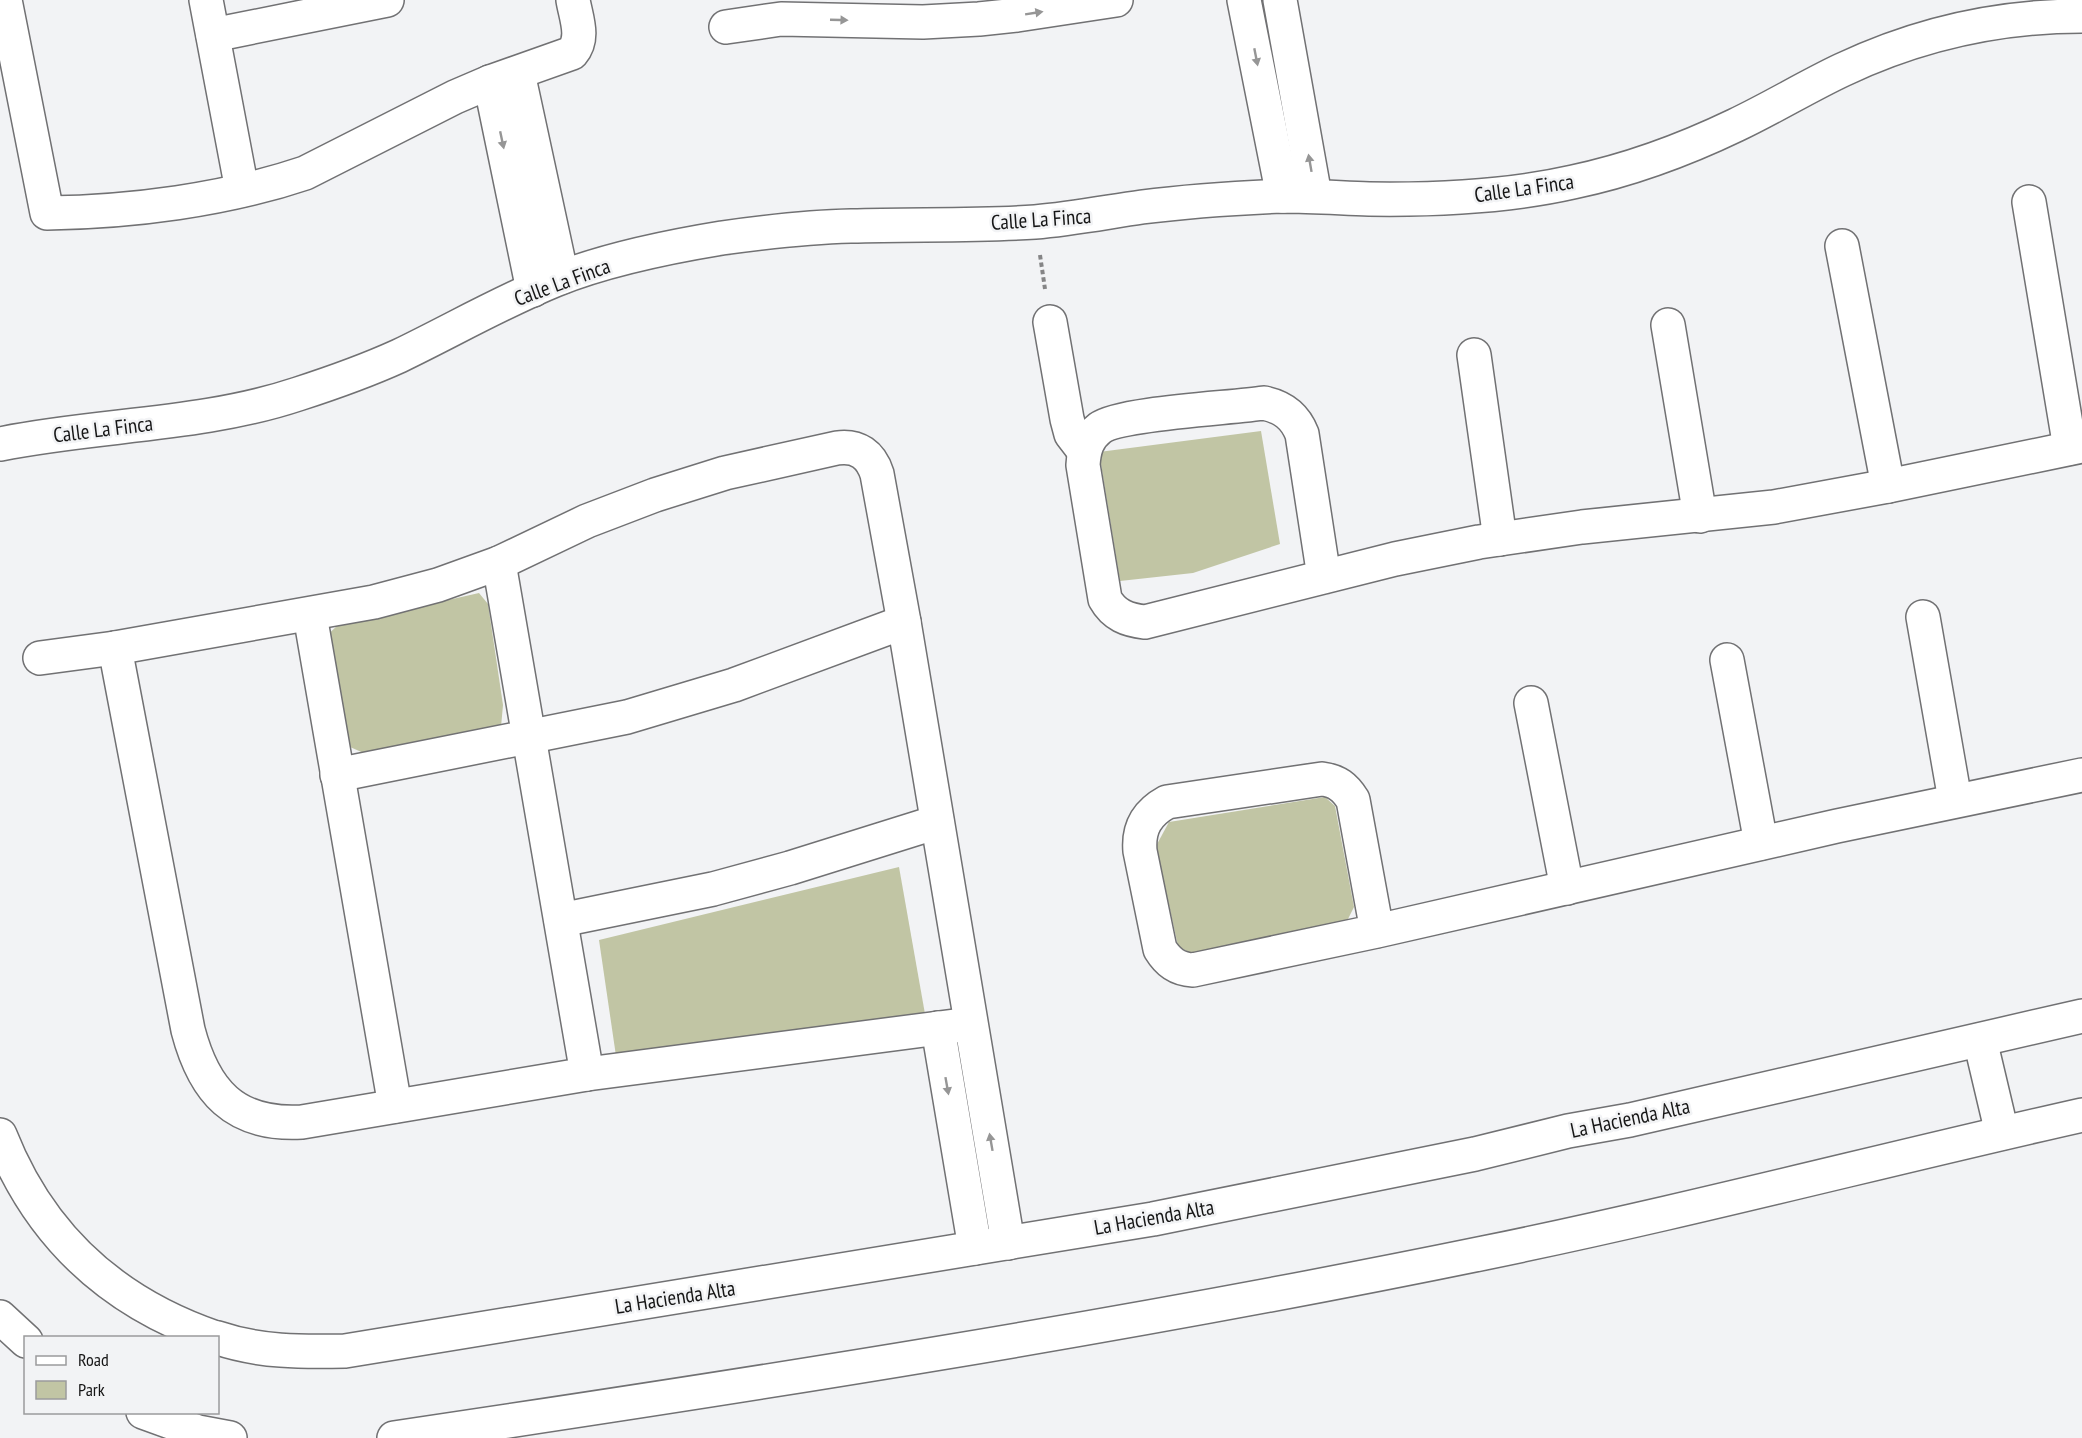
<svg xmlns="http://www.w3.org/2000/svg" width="2082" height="1438" viewBox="0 0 2082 1438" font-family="'PT Sans Narrow',sans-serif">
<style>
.green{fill:#c1c5a4}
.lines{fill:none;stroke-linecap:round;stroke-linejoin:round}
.street-casing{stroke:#717173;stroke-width:36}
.path{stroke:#858586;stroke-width:4;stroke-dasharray:4.5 3;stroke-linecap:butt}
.street{stroke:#fff;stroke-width:33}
.oneway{fill:#969696}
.labels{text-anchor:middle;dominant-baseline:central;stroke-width:5;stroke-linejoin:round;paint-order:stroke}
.street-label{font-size:21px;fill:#161616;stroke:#f2f3f5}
</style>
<rect width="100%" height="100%" fill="#f2f3f5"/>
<g class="green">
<path d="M1261 431 1280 544 1193 573 1120 581 1099 452Z"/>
<path d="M479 593 488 604 503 705 501 727 366 754 350 747 322 640 338 625Z"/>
<path d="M1325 797 1335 806 1354 907 1344 927 1200 959 1178 946 1156 846 1169 822Z"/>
<path d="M899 867 925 1014 616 1056 599 940Z"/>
</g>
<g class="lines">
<g class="street-casing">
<g id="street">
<path d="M5 0 47 213C131 212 225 200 305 173L455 97 490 82 572 53C585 38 576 18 573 0"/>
<path d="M206 0 242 190"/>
<path d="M1244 0 1283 196"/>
<path d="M1280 0 1315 196"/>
<path d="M726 27 781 19 923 22 979 19 1017 15 1116 0"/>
<path d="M213 35 387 0"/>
<path d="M518 73 562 277"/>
<path d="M490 82 533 290"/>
<path d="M2029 202 2070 448"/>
<path d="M1842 246 1888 486"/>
<path d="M1050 322 1067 419 1071 434 1084 451"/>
<path d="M1668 325 1700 516"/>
<path d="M1474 355 1500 539"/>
<path d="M0 444C99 424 202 426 298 394 332 383 366 371 399 356 451 331 501 302 555 280 607 259 667 247 722 238 765 232 808 227 851 226 913 224 974 226 1035 222 1071 219 1107 212 1142 207 1189 201 1236 198 1282 196 1311 196 1340 198 1369 199 1437 200 1507 197 1573 182 1630 170 1684 150 1736 125 1772 108 1806 87 1842 70 1918 34 1998 16 2082 16"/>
<path d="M499 563 587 1074"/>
<path d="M1324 577 1302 434C1295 416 1283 407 1264 403 1232 408 1120 413 1100 428 1087 438 1084 450 1083 465L1105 599C1114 615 1127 620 1145 622L1395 559 1479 542 1582 527 1774 507 1888 486 2082 446"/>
<path d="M310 615 395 1106"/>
<path d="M1923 617 1955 800"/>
<path d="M115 648 188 1030C204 1091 234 1126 302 1122L587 1074 970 1024"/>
<path d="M40 658 115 648 374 602 438 585 499 563 587 521 655 495 725 473 837 448C858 445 871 455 877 474L904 622 1008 1243"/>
<path d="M1727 660 1761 843"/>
<path d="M1531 703 1567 888"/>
<path d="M337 775 627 717 734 685 904 622"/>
<path d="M561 920 713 889 790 868 937 822"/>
<path d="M1377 931 1353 800C1345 787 1337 781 1322 779L1167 802C1147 813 1138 828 1140 851L1160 949C1168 962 1177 969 1193 970L1377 931 1837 826 2082 775"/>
<path d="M938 1028 975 1248"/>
<path d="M1980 1040 2002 1133"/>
<path d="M0 1135C40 1237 113 1303 216 1338"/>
<path d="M0 1317 26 1341"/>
<path d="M218 1338C259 1352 302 1352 345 1351L1153 1219 1475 1154 1568 1131 1630 1120 2082 1016"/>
<path d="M143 1412 198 1432 230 1438"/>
<path d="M394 1438C759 1384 1123 1327 1484 1253 1685 1212 1882 1160 2082 1115"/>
</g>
</g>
<path class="path" d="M1040 255 1045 289"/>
<use href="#street" class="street"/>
</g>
<defs><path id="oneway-solid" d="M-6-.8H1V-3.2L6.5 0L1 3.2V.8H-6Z" transform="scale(1.5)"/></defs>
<g class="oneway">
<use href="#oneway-solid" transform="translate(1034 13) rotate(-9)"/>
<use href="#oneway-solid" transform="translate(839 20) rotate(2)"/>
<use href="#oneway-solid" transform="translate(1256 57) rotate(79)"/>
<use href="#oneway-solid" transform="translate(502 140) rotate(78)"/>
<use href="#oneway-solid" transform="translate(1310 163) rotate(-100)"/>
<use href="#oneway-solid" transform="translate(947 1086) rotate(80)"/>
<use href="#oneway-solid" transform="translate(991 1142) rotate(-100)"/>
</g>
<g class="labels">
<g class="street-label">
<text transform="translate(1524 188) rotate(-8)">Calle La Finca</text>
<text transform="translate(1041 219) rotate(-4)">Calle La Finca</text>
<text transform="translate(562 282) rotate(-20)">Calle La Finca</text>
<text transform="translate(103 429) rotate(-7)">Calle La Finca</text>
<text transform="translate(1630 1118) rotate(-12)">La Hacienda Alta</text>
<text transform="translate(1154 1217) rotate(-10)">La Hacienda Alta</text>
<text transform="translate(675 1297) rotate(-9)">La Hacienda Alta</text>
</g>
</g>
<rect x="24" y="1336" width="195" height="78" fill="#f2f3f5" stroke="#9a9b9c" stroke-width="1.5"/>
<rect x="36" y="1356" width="30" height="9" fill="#ffffff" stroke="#9a9b9c" stroke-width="1.5"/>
<text x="78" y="1366" font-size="18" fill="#161616">Road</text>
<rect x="36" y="1381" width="30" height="18" fill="#c1c5a4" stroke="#9a9b9c" stroke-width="1.5"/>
<text x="78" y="1396" font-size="18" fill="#161616">Park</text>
</svg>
